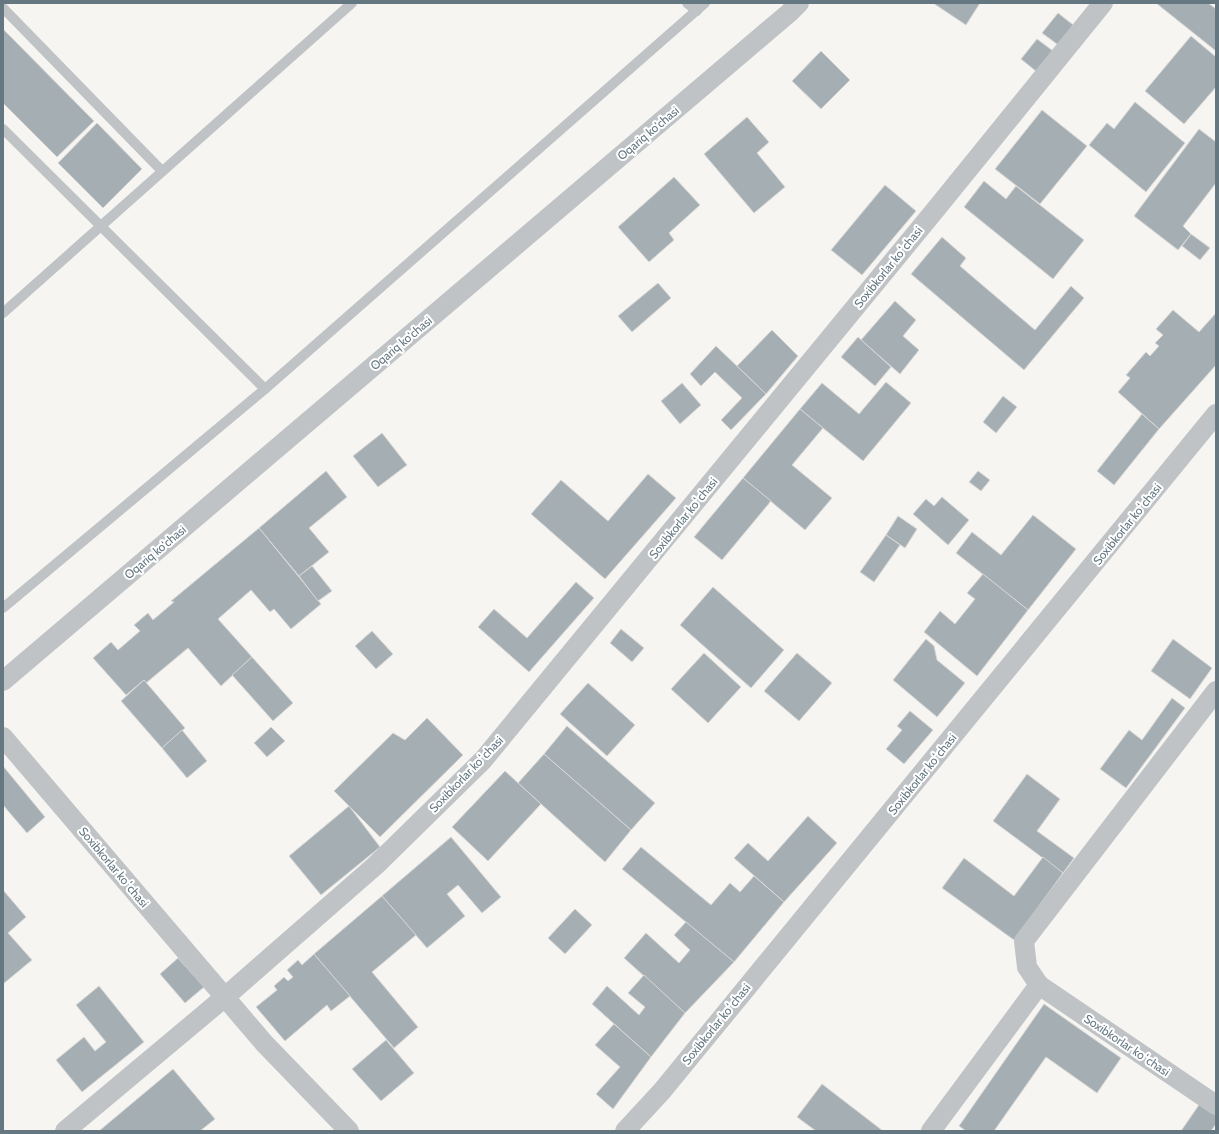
<svg xmlns="http://www.w3.org/2000/svg" width="1219" height="1134" viewBox="0 0 1219 1134" font-family="Cabin,sans-serif">
<style>
.building{fill:#a5afb3;stroke:#d7d7d5}
.lines{fill:none;stroke-linecap:round;stroke-linejoin:round}
.service{stroke:#bfc3c6;stroke-width:10}
.minor{stroke:#bfc3c6;stroke-width:20}
.labels{text-anchor:middle;dominant-baseline:central;stroke-width:4;stroke-linejoin:round;paint-order:stroke}
.street-label{font-size:12px;fill:#657882;stroke:#fff}
</style>
<rect width="100%" height="100%" fill="#f6f5f2"/>
<g class="building">
<path d="M933 3H980L966 25Z"/>
<path d="M1156 3H1208L1216 9V51Z"/>
<path d="M1058 13 1077 28 1061 47 1042 33Z"/>
<path d="M3 29 94 121 57 157 3 103Z"/>
<path d="M1191 36 1216 57V87L1184 124 1145 91Z"/>
<path d="M1037 39 1053 51 1037 72 1021 59Z"/>
<path d="M821 51 850 80 821 109 792 81Z"/>
<path d="M1135 102 1185 143 1146 192 1089 145 1107 123 1114 129Z"/>
<path d="M1042 110 1087 146 1040 204 995 169Z"/>
<path d="M747 117 769 142 757 153 785 187 754 213 704 154Z"/>
<path d="M97 123 142 169 103 208 58 163Z"/>
<path d="M1199 129 1216 142V183L1183 226 1191 234 1178 250 1134 216Z"/>
<path d="M674 177 700 205 669 233 674 240 649 262 618 227Z"/>
<path d="M984 181 1006 199 1016 186 1084 240 1053 279 964 207Z"/>
<path d="M885 185 916 211 862 275 831 250Z"/>
<path d="M1191 234 1210 248 1200 260 1182 246Z"/>
<path d="M942 237 966 258 960 266 1035 330 1071 286 1084 298 1024 370 911 274Z"/>
<path d="M658 283 671 298 632 332 618 316Z"/>
<path d="M895 301 916 320 903 336 919 350 900 374 861 340Z"/>
<path d="M1173 310 1199 332 1216 313V365L1159 429 1118 392 1130 378 1126 375 1146 352 1150 356 1159 346 1155 343 1163 335 1156 329Z"/>
<path d="M772 330 798 356 766 394 737 366Z"/>
<path d="M858 337 891 367 875 386 841 357Z"/>
<path d="M716 346 766 394 731 430 721 420 742 398 715 372 701 386 690 374Z"/>
<path d="M886 382 911 403 863 461 800 409 822 383 859 414Z"/>
<path d="M682 383 701 405 680 424 661 401Z"/>
<path d="M1003 396 1017 407 996 433 983 422Z"/>
<path d="M800 409 823 428 792 465 832 498 805 530 743 478Z"/>
<path d="M1142 414 1159 429 1114 485 1097 471Z"/>
<path d="M382 433 407 465 378 487 353 456Z"/>
<path d="M326 471 347 497 309 528 329 552 299 576 259 528Z"/>
<path d="M978 471 990 480 981 491 969 482Z"/>
<path d="M648 474 676 498 605 579 531 514 561 480 608 521Z"/>
<path d="M743 478 771 501 722 560 694 537Z"/>
<path d="M942 497 969 520 948 545 913 514 926 499 934 506Z"/>
<path d="M1033 515 1076 549 1028 610 956 553 972 532 1001 555Z"/>
<path d="M898 516 917 529 905 548 886 535Z"/>
<path d="M259 528 321 604 291 629 274 609 270 612 251 590 218 619 252 657 221 686 188 648 146 683 144 680 126 695 93 658 111 642 118 650 140 631 134 625 148 613 153 620 174 602 171 601Z"/>
<path d="M886 535 900 545 874 582 860 572Z"/>
<path d="M312 566 332 591 318 601 299 576Z"/>
<path d="M983 574 1028 610 977 676 924 632 940 611 955 624 975 599 967 593Z"/>
<path d="M576 582 594 598 529 672 478 627 494 609 527 638Z"/>
<path d="M713 587 784 650 751 688 680 625Z"/>
<path d="M621 629 644 648 632 662 610 643Z"/>
<path d="M372 631 393 654 376 669 355 646Z"/>
<path d="M926 639 934 646 937 660 965 683 937 717 893 680Z"/>
<path d="M1173 639 1212 668 1190 699 1151 671Z"/>
<path d="M704 653 741 687 708 723 671 689Z"/>
<path d="M797 653 832 683 799 721 764 691Z"/>
<path d="M252 657 293 703 273 721 232 675Z"/>
<path d="M144 680 185 728 162 748 121 701Z"/>
<path d="M588 683 635 725 607 756 560 714Z"/>
<path d="M1172 698 1185 708 1126 788 1100 769 1129 730 1142 740Z"/>
<path d="M910 711 933 730 904 764 886 749 902 730 897 726Z"/>
<path d="M427 718 463 755 380 837 334 791 393 733 405 740Z"/>
<path d="M567 726 655 803 631 830 544 754Z"/>
<path d="M271 727 285 741 267 757 254 743Z"/>
<path d="M182 730 207 761 187 778 162 748Z"/>
<path d="M544 754 631 830 605 862 518 783Z"/>
<path d="M3 766 45 817 27 833 3 805Z"/>
<path d="M505 771 541 804 488 861 452 827Z"/>
<path d="M1027 774 1060 799 1037 831 1074 858 1063 873 993 821Z"/>
<path d="M349 806 380 847 321 895 289 856Z"/>
<path d="M808 816 837 843 784 902 734 858 748 843 768 861Z"/>
<path d="M451 837 501 897 482 913 458 885 447 894 465 916 427 948 382 896Z"/>
<path d="M641 847 711 905 730 883 740 892 754 876 784 902 734 962 622 869Z"/>
<path d="M1043 857 1063 873 1014 940 942 888 964 858 1014 896Z"/>
<path d="M3 890 26 917 8 933 32 960 3 984Z"/>
<path d="M382 896 416 935 372 972 418 1027 394 1048 314 954Z"/>
<path d="M575 909 592 925 565 954 548 938Z"/>
<path d="M686 922 734 962 685 1013 624 958 646 933 679 963 690 950 674 935Z"/>
<path d="M314 954 350 996 331 1011 327 1005 285 1041 256 1007 277 990 274 986 284 977 288 981 293 977 287 970 298 960 302 965Z"/>
<path d="M178 958 204 987 185 1003 160 974Z"/>
<path d="M644 975 685 1013 651 1057 592 1004 607 986 639 1015 645 1007 628 993Z"/>
<path d="M99 986 144 1042 82 1092 56 1060 84 1037 95 1051 106 1042 76 1005Z"/>
<path d="M1044 1004 1121 1058 1097 1093 1046 1057 994 1131H966L959 1126Z"/>
<path d="M614 1024 651 1057 613 1109 596 1094 620 1067 595 1045Z"/>
<path d="M386 1040 414 1073 381 1101 352 1069Z"/>
<path d="M173 1069 215 1119 200 1131H99Z"/>
<path d="M822 1084 883 1131H816L797 1117Z"/>
<path d="M1201 1102 1216 1113V1124L1211 1131H1181Z"/>
</g>
<g class="lines">
<g class="service">
<path d="M687 3 697 11"/>
<path d="M3 8 162 171"/>
<path d="M3 129 265 389"/>
<path d="M3 313 352 3"/>
<path d="M3 608 265 389 705 3"/>
</g>
<g class="minor">
<path d="M3 681 789 13 799 3"/>
<path d="M3 737 264 1043 349 1131"/>
<path d="M1039 985 1027 967 1024 941 1216 691"/>
<path d="M65 1131 225 997 376 865 483 760 936 209 1103 3"/>
<path d="M625 1131 662 1091 1216 414"/>
<path d="M931 1131 1039 985 1216 1105"/>
</g>
</g>
<g class="labels">
<g class="street-label">
<text transform="translate(648 133) rotate(-40)">Oqariq ko'chasi</text>
<text transform="translate(888 267) rotate(-51)">Soxibkorlar koʻchasi</text>
<text transform="translate(401 343) rotate(-40)">Oqariq ko'chasi</text>
<text transform="translate(683 518) rotate(-51)">Soxibkorlar koʻchasi</text>
<text transform="translate(1127 524) rotate(-51)">Soxibkorlar koʻchasi</text>
<text transform="translate(155 552) rotate(-40)">Oqariq ko'chasi</text>
<text transform="translate(466 774) rotate(-46)">Soxibkorlar koʻchasi</text>
<text transform="translate(922 774) rotate(-51)">Soxibkorlar koʻchasi</text>
<text transform="translate(114 867) rotate(50)">Soxibkorlar koʻchasi</text>
<text transform="translate(716 1024) rotate(-51)">Soxibkorlar koʻchasi</text>
<text transform="translate(1127 1045) rotate(34)">Soxibkorlar koʻchasi</text>
</g>
</g>
<rect width="1219" height="1134" fill="none" stroke="#657882" stroke-width="8"/>
</svg>
